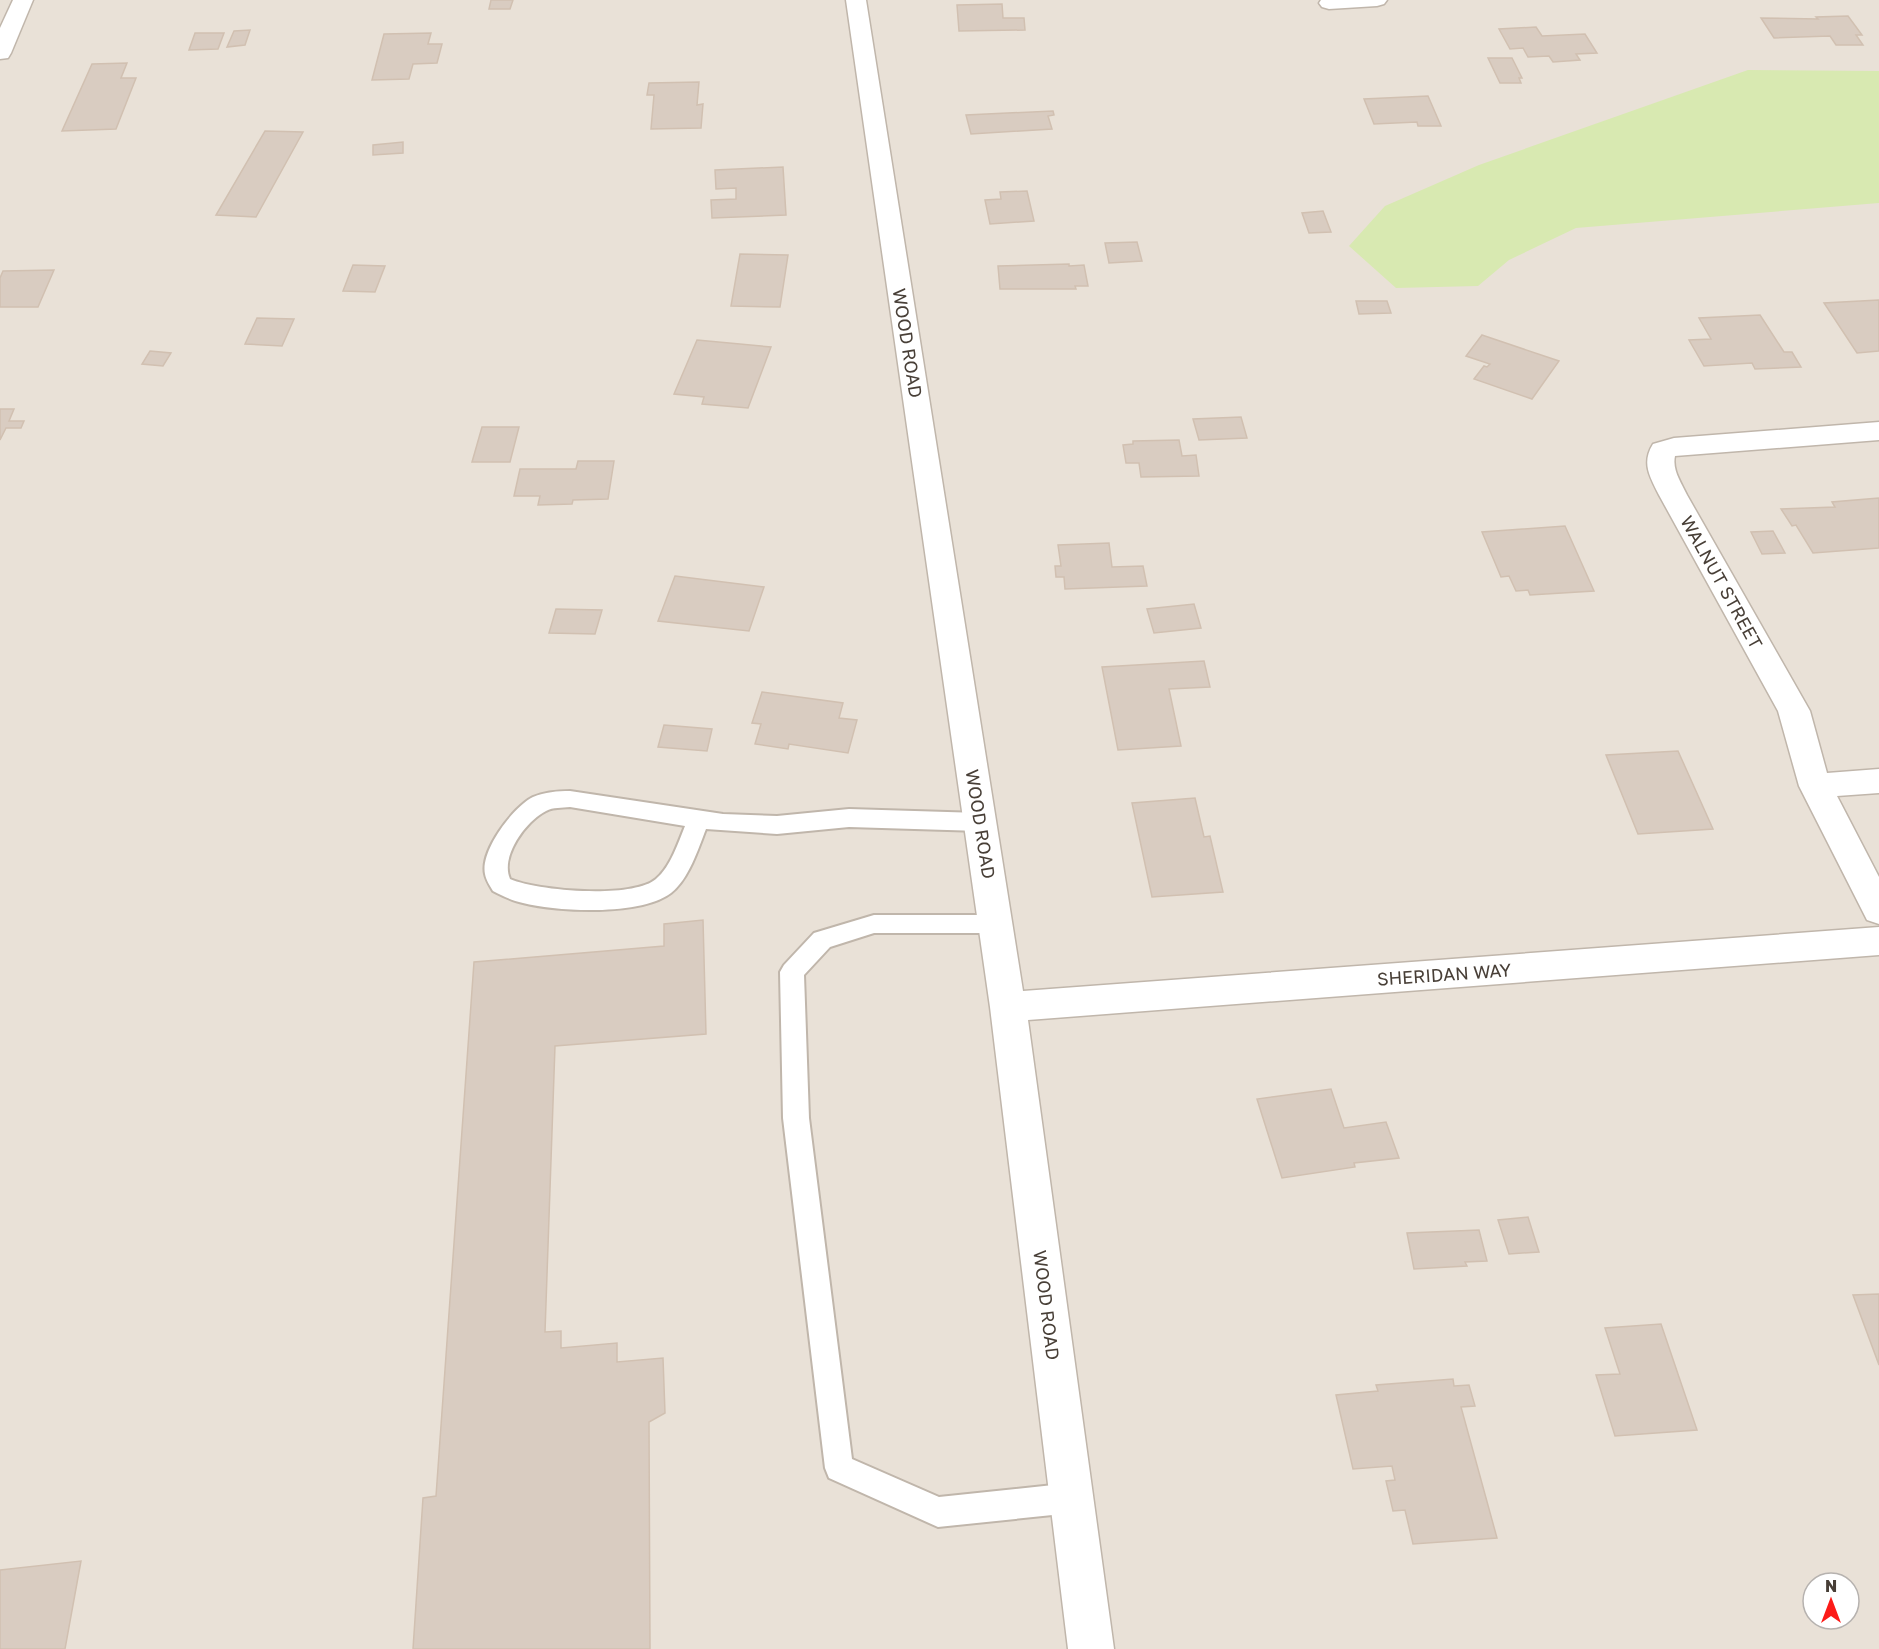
<svg xmlns="http://www.w3.org/2000/svg" width="1879" height="1649" viewBox="0 0 1879 1649" font-family="'Golos Text',sans-serif">
<style>
.residential{fill:#e9e1d7;fill-rule:evenodd}
.green{fill:#d8e9b1}
.building{fill:#d9ccc1;stroke:#d1c0b1;stroke-width:1.5}
.lines{fill:none;stroke-linecap:round;stroke-linejoin:round}
.service-casing{stroke:#c0b6ab;stroke-width:4}
.minor-casing{stroke:#c0b6ab;stroke-width:3}
.service{fill:#fff;fill-rule:evenodd}
.minor{fill:#fff;fill-rule:evenodd}
.labels{text-anchor:middle;dominant-baseline:central;stroke-width:6;stroke-linejoin:round;paint-order:stroke}
.street-label{font-size:18px;fill:#483f37;stroke:#fff}
</style>
<rect width="100%" height="100%" fill="#f5efe9"/>
<path class="residential" d="M0 0H1879V1649H0ZM1813 1583H1849V1619H1813Z"/>
<path class="green" d="M1748 70 1879 71V203L1576 228 1509 260 1478 286 1396 288 1349 246 1385 206 1479 165Z"/>
<g class="building">
<path d="M491 0H513L510 9H489Z"/>
<path d="M1002 4 1003 18H1024L1025 30 959 31 957 5Z"/>
<path d="M1848 16 1862 35H1856L1863 45H1836L1830 36 1774 38 1761 18 1818 19 1816 17Z"/>
<path d="M1536 27 1542 36 1585 34 1597 53 1576 54 1580 60 1553 62 1549 56 1528 57 1523 48 1510 49 1499 29Z"/>
<path d="M250 30 245 45 227 47 234 31Z"/>
<path d="M195 33H224L218 49 189 50Z"/>
<path d="M431 33 428 44H442L437 63 413 64 409 79 372 80 384 34Z"/>
<path d="M1488 58H1512L1522 78H1519L1521 83H1500Z"/>
<path d="M127 63 121 78H136L116 129 62 131 92 64Z"/>
<path d="M699 82 697 105 703 104 701 128 651 129 654 95H647L649 83Z"/>
<path d="M1428 96 1441 126H1418L1417 122 1374 124 1364 99Z"/>
<path d="M1053 111 1054 115 1048 116 1052 129 971 134 966 115Z"/>
<path d="M265 131 303 132 256 217 216 215Z"/>
<path d="M403 142V153L373 155V145Z"/>
<path d="M783 167 786 215 712 218 711 200 736 199V188L716 189 715 170Z"/>
<path d="M1027 191 1034 221 990 224 985 200 1001 199 1000 192Z"/>
<path d="M1323 211 1331 232 1309 233 1302 213Z"/>
<path d="M1137 242 1142 261 1109 263 1105 243Z"/>
<path d="M740 254 788 255 780 307 731 306Z"/>
<path d="M1069 264V266L1084 265 1088 286H1075L1076 289H1000L998 266Z"/>
<path d="M353 265 385 266 375 292 343 291Z"/>
<path d="M54 270 38 307H0V278L3 271Z"/>
<path d="M1879 300V351L1857 353 1824 303Z"/>
<path d="M1356 301H1387L1391 313 1359 314Z"/>
<path d="M1760 315 1784 352H1792L1801 367 1755 369 1752 363 1704 366 1689 340 1711 339 1699 318Z"/>
<path d="M257 318 294 319 282 346 245 344Z"/>
<path d="M1482 335 1559 361 1532 399 1474 379 1484 366 1487 367 1490 364 1466 356Z"/>
<path d="M697 340 771 347 748 408 702 404 704 397 674 394Z"/>
<path d="M150 351 171 353 163 366 142 364Z"/>
<path d="M0 409H14L9 421H24L21 428H6L0 440Z"/>
<path d="M1241 417 1247 438 1199 440 1193 419Z"/>
<path d="M482 427H519L510 462H472Z"/>
<path d="M1179 440 1182 456 1196 455 1199 476 1141 477 1139 463H1126L1123 445 1133 444V441Z"/>
<path d="M578 461H614L608 499 573 500 572 504 538 505 540 496H514L520 469H576Z"/>
<path d="M1879 498V548L1813 553 1796 525 1792 526 1781 509 1835 507 1832 502Z"/>
<path d="M1565 526 1594 591 1530 595 1528 590 1516 591 1509 576 1501 577 1482 532Z"/>
<path d="M1773 531 1785 553 1762 554 1751 532Z"/>
<path d="M1109 543 1112 567 1143 566 1147 586 1065 589 1064 577H1056L1055 566H1061L1058 545Z"/>
<path d="M675 576 764 587 749 631 658 621Z"/>
<path d="M1194 604 1201 628 1154 633 1147 609Z"/>
<path d="M556 609 602 610 595 634 549 633Z"/>
<path d="M1204 661 1210 687 1169 689 1181 746 1118 750 1102 667Z"/>
<path d="M762 692 843 703 839 718 857 720 848 753 789 744 788 749 755 744 761 724 752 723Z"/>
<path d="M664 725 712 729 707 751 658 747Z"/>
<path d="M1678 751 1713 829 1638 834 1606 755Z"/>
<path d="M1195 798 1204 837 1210 836 1223 892 1152 897 1132 803Z"/>
<path d="M703 920 706 1034 555 1046 545 1332 561 1331V1348L617 1343V1362L663 1358 665 1413 649 1422 650 1649H413L423 1498 436 1496 474 962 664 946V924Z"/>
<path d="M1331 1089 1344 1128 1386 1122 1399 1158 1354 1163 1355 1167 1282 1178 1257 1099Z"/>
<path d="M1528 1217 1539 1252 1509 1254 1498 1220Z"/>
<path d="M1479 1230 1487 1261 1465 1262 1467 1266 1414 1269 1407 1233Z"/>
<path d="M1879 1294V1365L1853 1295Z"/>
<path d="M1661 1324 1697 1430 1615 1436 1596 1375 1620 1374 1605 1328Z"/>
<path d="M1453 1379 1454 1386 1469 1385 1475 1406 1461 1407 1497 1538 1413 1544 1405 1510 1393 1511 1386 1481 1395 1480 1392 1466 1353 1469 1336 1395 1378 1391 1376 1385Z"/>
<path d="M81 1561 65 1649H0V1570Z"/>
</g>
<g class="lines">
<g class="service-casing">
<g id="service">
<path d="M570 791 723 814 777 816 849 809 980 813 988 816 991 822 988 828 980 831 849 827 777 834 706 829C698 849 689 879 671 893 641 916 558 912 523 903 512 901 503 896 493 891 490 886 486 880 485 874 480 851 513 807 533 797 545 792 557 791 570 791ZM570 807 685 826C678 843 671 866 656 879 633 899 537 891 510 879 500 856 526 821 546 811 553 807 562 808 570 807Z"/>
<path d="M874 915H996L1004 917 1008 924 1004 931 996 933H874L830 947 804 975 809 1118 852 1459 939 1497 1072 1483 1082 1488 1087 1498 1082 1508 1072 1513 938 1527 829 1478 825 1468 783 1118 780 972 784 965 814 933Z"/>
</g>
</g>
<g class="minor-casing">
<g id="minor">
<path d="M13 0H33L11 53 8 58 0 59V28Z"/>
<path d="M846 0H866L1023 991 1879 927V955L1028 1020 1114 1649H1068L990 1007Z"/>
<path d="M1321 0H1387L1384 4 1377 6 1329 9 1322 7 1319 3Z"/>
<path d="M1879 422V440L1675 456C1672 470 1681 482 1687 495L1810 711 1827 773 1879 769V793L1837 796 1879 877V924L1867 920 1799 786 1778 711 1659 495C1650 477 1641 463 1653 444L1674 438Z"/>
</g>
</g>
<use href="#service" class="service"/>
<use href="#minor" class="minor"/>
</g>
<g class="labels">
<g class="street-label">
<text transform="translate(908 343) rotate(81)">WOOD ROAD</text>
<text transform="translate(1722 582) rotate(61)">WALNUT STREET</text>
<text transform="translate(981 824) rotate(81)">WOOD ROAD</text>
<text transform="translate(1444 974) rotate(-4)">SHERIDAN WAY</text>
<text transform="translate(1047 1305) rotate(83)">WOOD ROAD</text>
</g>
</g>
<g transform="translate(1831 1601)"><circle r="28" fill="#ffffff" stroke="#b6b2af" stroke-width="1.5"/>
<path d="M0-4.5L10 22L0 15L-10 22Z" fill="#fc1b18"/>
<text y="-9" font-size="16" font-weight="bold" text-anchor="middle" fill="#483f37">N</text>
</g>
</svg>
